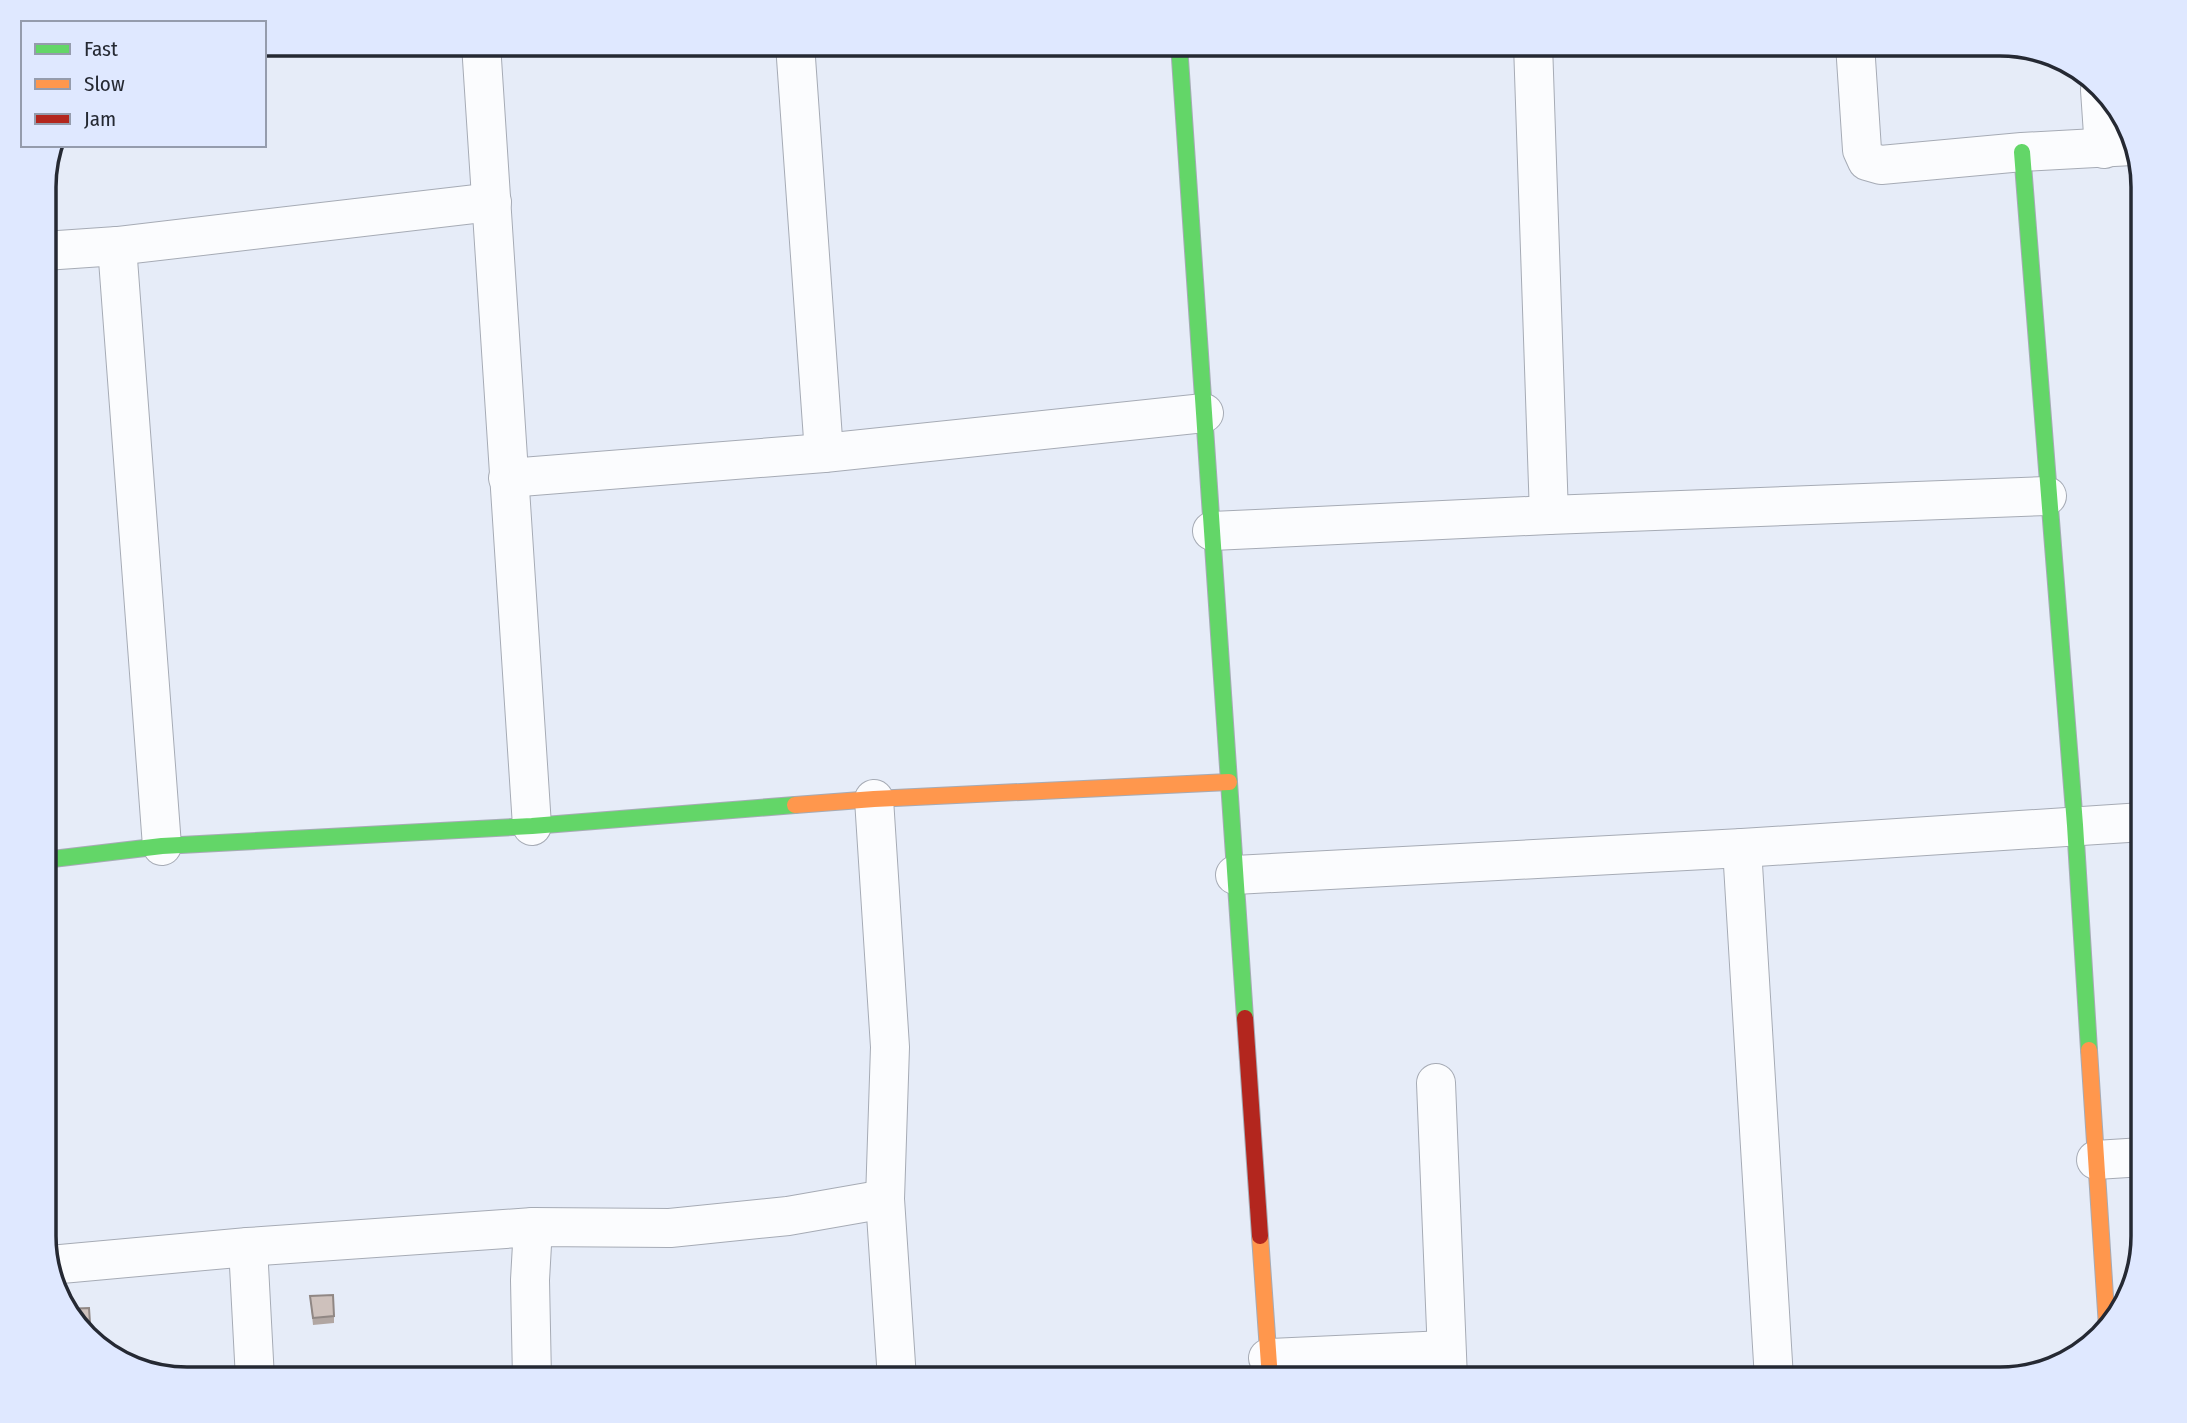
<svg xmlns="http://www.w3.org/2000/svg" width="2187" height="1423" viewBox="0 0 2187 1423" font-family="'Fira Sans Condensed',sans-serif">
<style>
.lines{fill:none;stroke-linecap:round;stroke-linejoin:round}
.street-casing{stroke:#a6abb5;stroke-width:40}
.fast-casing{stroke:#a6abb5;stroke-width:18}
.slow-casing{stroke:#a6abb5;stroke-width:18}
.jam-casing{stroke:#a6abb5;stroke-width:18}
.street{stroke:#fbfcfe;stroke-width:38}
.fast{stroke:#63d668;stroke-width:16}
.slow{stroke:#ff974d;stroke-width:16}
.jam{stroke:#b3261e;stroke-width:16}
.wall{fill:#b1a6a2}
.building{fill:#cec1bc;stroke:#908784;stroke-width:2}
.rim{fill:none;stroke:#252933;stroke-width:3.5}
</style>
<rect width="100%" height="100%" fill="#e6ecf8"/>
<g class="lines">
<g class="street-casing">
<g id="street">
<path d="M481 44 532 826"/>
<path d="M795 44 824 453"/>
<path d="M1533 44 1549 515"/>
<path d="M1855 44 1862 150 1867 161 1881 165 2022 152 2132 146"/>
<path d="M2100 90 2104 149"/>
<path d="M117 246 162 846"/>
<path d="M44 251 117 246 492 202"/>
<path d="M508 478 824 453 1204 413"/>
<path d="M1212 531 1549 515 2047 496"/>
<path d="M874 799 890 1047 885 1199 897 1379"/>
<path d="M1742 848 1774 1379"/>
<path d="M1235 875 1742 848 2143 822"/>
<path d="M1436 1083 1448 1379"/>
<path d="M2096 1160 2143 1157"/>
<path d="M248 1247 255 1379"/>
<path d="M50 1265 248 1247 533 1227 670 1228 788 1216 885 1199"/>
<path d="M1268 1358 1446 1350"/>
<path d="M532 1379 530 1280 533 1227"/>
</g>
</g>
<g class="fast-casing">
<g id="fast">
<path d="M1179 44 1245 1018"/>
<path d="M2022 152 2075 825 2089 1050"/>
<path d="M44 860 162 846 532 826 795 805"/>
</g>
</g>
<g class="slow-casing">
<g id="slow">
<path d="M795 805 874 799 1229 782"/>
<path d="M2089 1050 2107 1327"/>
<path d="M1260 1236 1270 1379"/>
</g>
</g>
<g class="jam-casing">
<path id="jam" d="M1245 1018 1260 1236"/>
</g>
<use href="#street" class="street"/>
<use href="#fast" class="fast"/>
<use href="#slow" class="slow"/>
<use href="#jam" class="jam"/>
</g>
<path class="wall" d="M310 1296 334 1316V1323L313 1325Z"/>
<g class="building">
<path d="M333 1295 334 1316 313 1318 310 1296Z"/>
<path d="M89 1308 91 1338 65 1309Z"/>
</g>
<path d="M0 0H2187V1423H0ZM187 56H2000A131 131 0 0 1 2131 187V1236A131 131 0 0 1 2000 1367H187A131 131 0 0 1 56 1236V187A131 131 0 0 1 187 56Z" fill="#dfe8ff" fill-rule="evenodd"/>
<path class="rim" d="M187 56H2000A131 131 0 0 1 2131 187V1236A131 131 0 0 1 2000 1367H187A131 131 0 0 1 56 1236V187A131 131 0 0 1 187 56Z"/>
<rect x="21" y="21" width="245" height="126" fill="#dfe8ff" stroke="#959cad" stroke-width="2"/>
<rect x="35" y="44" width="35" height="10" fill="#63d668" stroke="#959cad" stroke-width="2"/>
<text x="84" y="56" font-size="21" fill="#252933">Fast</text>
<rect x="35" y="79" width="35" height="10" fill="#ff974d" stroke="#959cad" stroke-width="2"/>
<text x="84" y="91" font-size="21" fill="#252933">Slow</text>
<rect x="35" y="114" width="35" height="10" fill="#b3261e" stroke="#959cad" stroke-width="2"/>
<text x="84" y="126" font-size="21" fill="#252933">Jam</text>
</svg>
